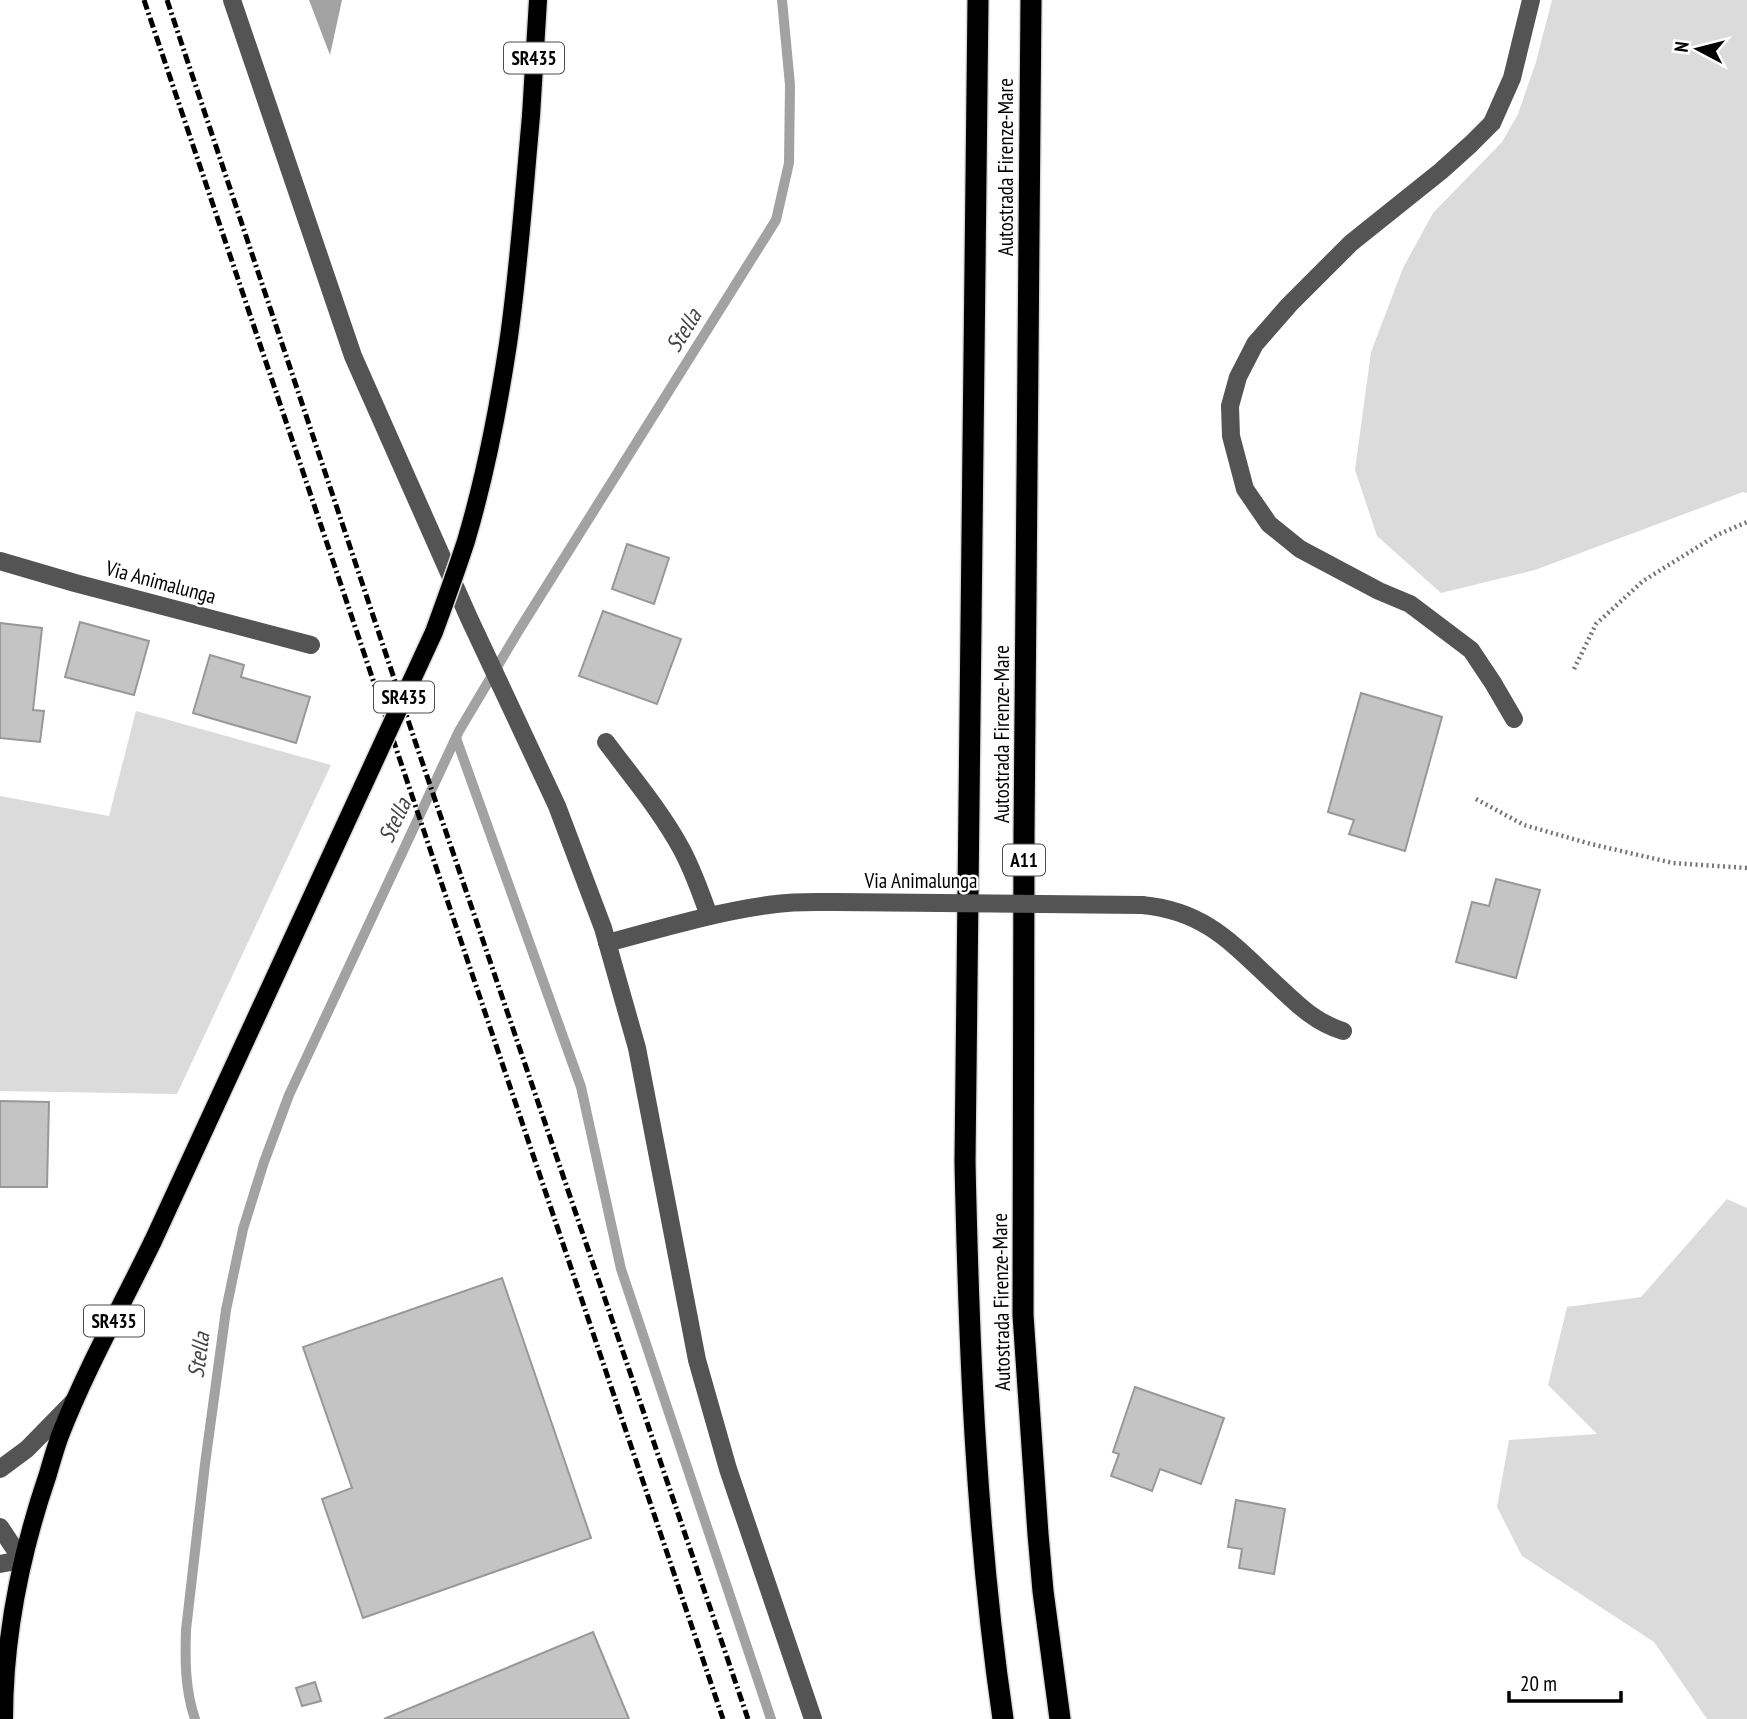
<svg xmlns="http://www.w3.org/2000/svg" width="1747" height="1719" viewBox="0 0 1747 1719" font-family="'PT Sans Narrow',sans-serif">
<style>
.green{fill:#dbdbdb}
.water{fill:#a2a2a2}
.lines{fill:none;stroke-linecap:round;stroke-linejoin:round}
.stream{stroke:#a2a2a2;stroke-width:10}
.building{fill:#c4c4c4;stroke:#989898;stroke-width:2}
.major-casing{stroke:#dbdbdb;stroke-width:21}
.highway-casing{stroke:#dbdbdb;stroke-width:24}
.path{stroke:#767676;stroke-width:4.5;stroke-dasharray:2 3.5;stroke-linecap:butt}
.minor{stroke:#545454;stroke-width:18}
.major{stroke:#000;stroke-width:18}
.highway{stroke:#000;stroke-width:21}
.rail{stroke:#000;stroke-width:5;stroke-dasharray:10 3.5 2 3.5;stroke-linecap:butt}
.major-bridge-casing{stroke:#dbdbdb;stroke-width:21;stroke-linecap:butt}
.minor-bridge{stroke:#545454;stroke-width:18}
.major-bridge{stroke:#000;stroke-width:18}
.labels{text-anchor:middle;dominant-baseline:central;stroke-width:5;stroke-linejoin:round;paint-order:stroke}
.shield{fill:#fff;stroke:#4c4c4c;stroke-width:2}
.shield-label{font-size:19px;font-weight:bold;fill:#000}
.street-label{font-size:21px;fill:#000;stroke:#fff}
.water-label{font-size:23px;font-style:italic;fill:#434343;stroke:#fff}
</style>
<rect width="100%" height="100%" fill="#fff"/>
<g class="green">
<path d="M1552 0H1747V493L1743 492 1535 570 1441 593 1377 536 1355 470 1371 352 1403 268 1433 213 1502 142 1518 114 1536 62Z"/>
<path d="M136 711 331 765 177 1094 0 1091V796L109 816Z"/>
<path d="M1727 1199 1747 1208V1719H1707L1654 1642 1522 1556 1497 1507 1509 1440 1597 1434 1548 1385 1567 1307 1641 1297Z"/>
</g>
<path class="water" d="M309 0H342L330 55Z"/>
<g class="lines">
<g class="stream">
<path d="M456 738 581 1087 621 1269 771 1719"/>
<path d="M195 1719C185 1690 185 1660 186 1630L205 1464 226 1310 243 1229 264 1162 289 1095 459 731 519 630 776 220 789 163 790 85 782 0"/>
</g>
</g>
<g class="building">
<path d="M627 544 669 558 654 604 612 589Z"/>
<path d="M603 611 681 639 657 704 579 676Z"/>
<path d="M80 622 149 641 134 695 65 677Z"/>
<path d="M0 623 42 628 33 710 44 711 40 742 0 738Z"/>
<path d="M210 655 244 665 241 677 310 697 296 743 193 713Z"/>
<path d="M1361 693 1442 717 1405 851 1349 834 1354 820 1328 812Z"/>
<path d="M1496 879 1540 890 1516 978 1456 962 1472 902 1489 906Z"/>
<path d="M0 1101 49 1102 47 1187H0Z"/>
<path d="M502 1278 591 1538 363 1618 322 1499 352 1488 303 1347Z"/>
<path d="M1135 1387 1224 1418 1201 1484 1160 1469 1152 1491 1111 1476 1119 1454 1113 1452Z"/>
<path d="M1236 1500 1285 1509 1274 1574 1239 1568 1242 1549 1228 1547Z"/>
<path d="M593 1632 629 1719H384Z"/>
<path d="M315 1682 321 1701 302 1706 296 1688Z"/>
</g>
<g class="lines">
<g class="major-casing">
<g id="major">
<path d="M531 116 538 0"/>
<path d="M4 1719C4 1635 21 1553 48 1474 52 1460 56 1446 61 1433 87 1367 122 1305 153 1241"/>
</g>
</g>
<g class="highway-casing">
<g id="highway">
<path d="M978 0 965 1162C969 1348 976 1534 1003 1719"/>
<path d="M1031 0 1024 834 1023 1315 1038 1534 1043 1591 1060 1719"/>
</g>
</g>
<g class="path">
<path d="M1574 669 1596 624 1643 581 1717 535 1747 522"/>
<path d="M1476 799 1524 825 1591 844 1673 863 1747 868"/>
</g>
<g class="minor">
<path d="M232 0 353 356 469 618 557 806 603 928 637 1048 697 1360 728 1469 813 1719"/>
<path d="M0 561 75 583 311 645"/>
<path d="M1514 719 1493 683 1471 650 1410 604 1379 591 1300 549 1269 524 1245 489 1231 436 1230 406 1238 377 1255 344 1289 305 1351 243 1441 171 1471 144 1492 123 1512 78 1531 0"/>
<path d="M606 742C632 777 661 811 682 850 693 871 701 893 709 916"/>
<path d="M1142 905C1208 911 1235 947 1281 989 1300 1007 1317 1023 1343 1031"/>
<path d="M607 943C663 928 719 911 776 904 796 901 816 902 836 902"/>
<path d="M0 1469 27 1449 75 1400"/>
<path d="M0 1527 22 1560 0 1564"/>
</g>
<use href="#major" class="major"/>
<use href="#highway" class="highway"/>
<g class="rail">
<path d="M144 0 723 1719"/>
<path d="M167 0 414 738 748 1719"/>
</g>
<g class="major-bridge-casing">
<path id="major-bridge" d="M153 1241 434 632C445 602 456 572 466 541 485 477 498 410 508 344 519 268 524 192 531 116"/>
</g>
<path class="minor-bridge" d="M836 902 1142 905"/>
<use href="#major-bridge" class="major-bridge"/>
</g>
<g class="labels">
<g class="shield">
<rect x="504" y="42.5" width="60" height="31" rx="5"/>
<rect x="374" y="681.5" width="60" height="31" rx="5"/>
<rect x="1003" y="844.5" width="42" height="31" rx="5"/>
<rect x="84" y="1305.5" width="60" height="31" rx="5"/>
</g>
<g class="shield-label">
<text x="534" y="58">SR435</text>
<text x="404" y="697">SR435</text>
<text x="1024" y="860">A11</text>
<text x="114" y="1321">SR435</text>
</g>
<g class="street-label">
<text transform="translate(1005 167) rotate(-90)">Autostrada Firenze-Mare</text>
<text transform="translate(161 582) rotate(15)">Via Animalunga</text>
<text transform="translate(1001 734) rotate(-90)">Autostrada Firenze-Mare</text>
<text x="921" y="880">Via Animalunga</text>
<text transform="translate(1001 1302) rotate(-91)">Autostrada Firenze-Mare</text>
</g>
<g class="water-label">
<text transform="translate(683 330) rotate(-58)">Stella</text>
<text transform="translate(394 820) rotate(-65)">Stella</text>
<text transform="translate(198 1355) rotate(-82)">Stella</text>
</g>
</g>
<g transform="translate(1698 49) rotate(277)" stroke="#ffffff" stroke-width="5" paint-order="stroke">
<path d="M0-5L12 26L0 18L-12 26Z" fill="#000000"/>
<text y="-10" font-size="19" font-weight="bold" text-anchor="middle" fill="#000000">N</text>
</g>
<path d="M1509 1691v10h112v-10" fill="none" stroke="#000000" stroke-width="3.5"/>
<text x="1520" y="1691" font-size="21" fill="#000000" stroke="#ffffff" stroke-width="5" paint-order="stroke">20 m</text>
</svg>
